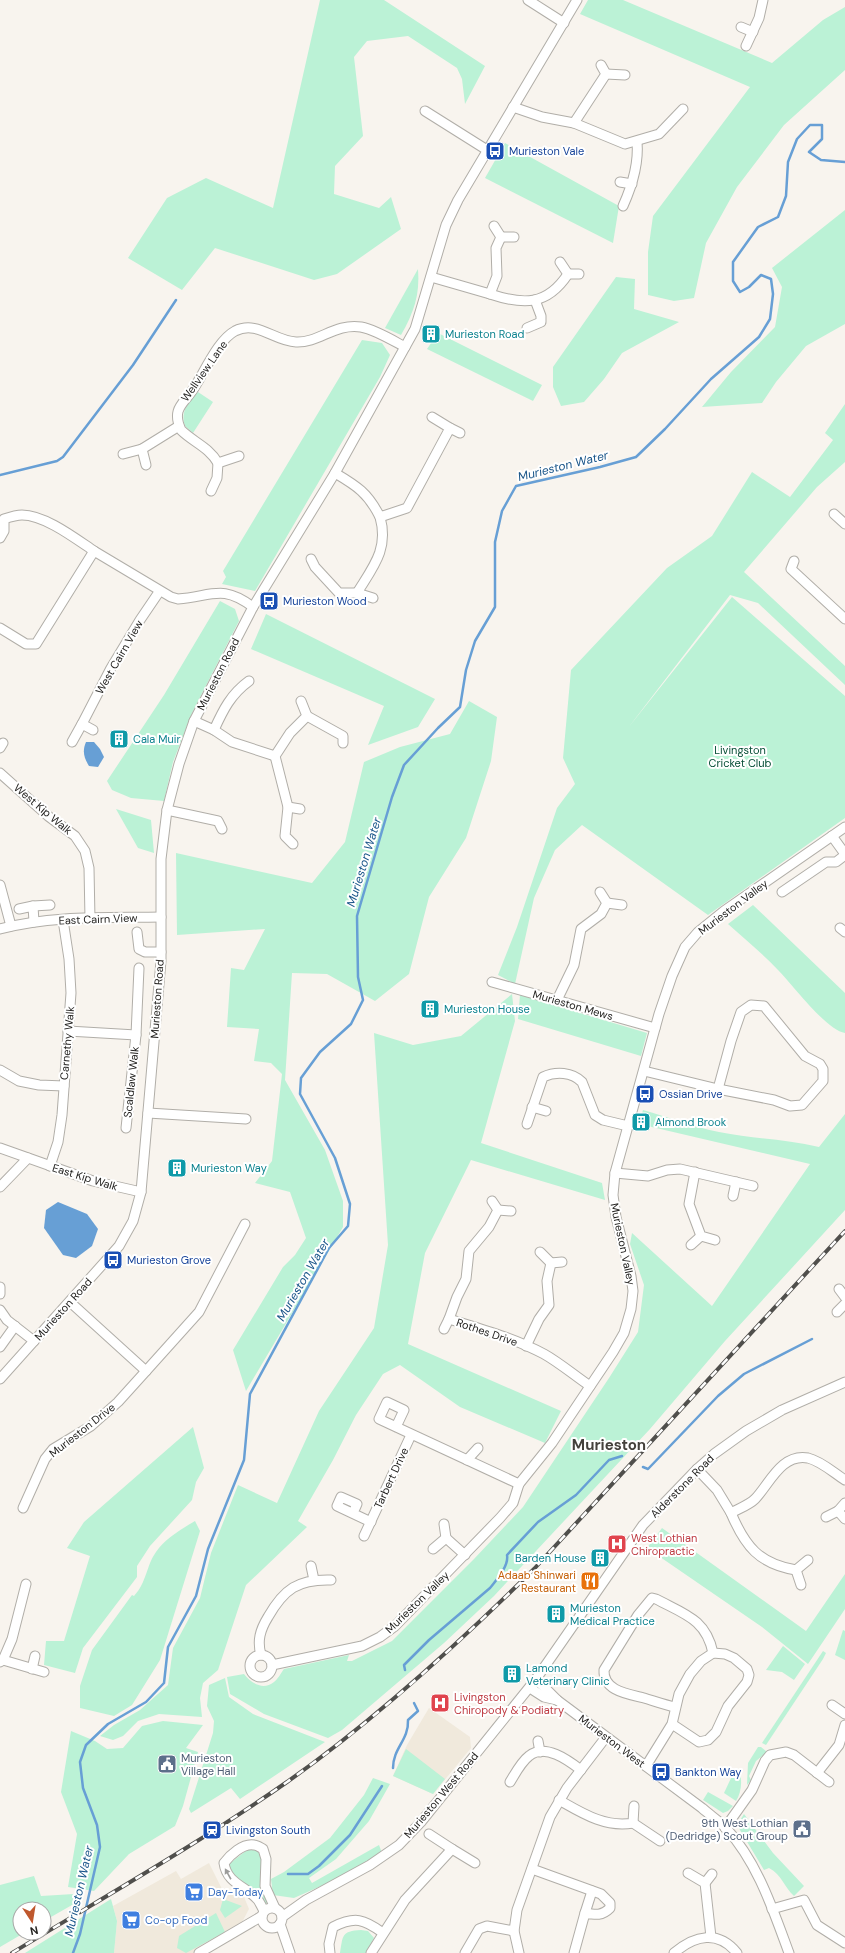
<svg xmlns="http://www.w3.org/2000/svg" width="845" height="1953" viewBox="0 0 845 1953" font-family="'DM Sans',sans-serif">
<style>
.built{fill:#f0e9dc}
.green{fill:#bbf2d6}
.water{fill:#679fd5}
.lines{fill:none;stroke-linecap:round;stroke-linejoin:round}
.stream{stroke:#679fd5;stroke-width:2.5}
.minor-casing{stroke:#b1aea8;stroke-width:11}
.minor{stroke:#fff;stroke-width:9}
.rail-casing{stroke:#504f4c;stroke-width:4}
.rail{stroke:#fff;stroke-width:2.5;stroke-dasharray:8;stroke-linecap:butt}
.oneway{fill:#9c9c9b}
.labels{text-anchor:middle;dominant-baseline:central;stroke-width:4;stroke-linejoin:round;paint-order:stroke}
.transit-label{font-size:11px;fill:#164399;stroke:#fff;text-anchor:start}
.culture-label{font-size:11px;fill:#0d838f;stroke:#fff;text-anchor:start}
.street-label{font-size:11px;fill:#242321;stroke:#fff}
.park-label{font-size:11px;fill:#044c34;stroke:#fff}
.health-label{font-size:11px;fill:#be3a42;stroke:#fff;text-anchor:start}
.food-label{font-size:11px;fill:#c56008;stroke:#fff;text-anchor:end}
.service-label{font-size:11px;fill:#4e5e75;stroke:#fff;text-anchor:start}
.shop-label{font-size:11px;fill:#366cbe;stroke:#fff;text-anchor:start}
.water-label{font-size:12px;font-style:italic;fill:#195589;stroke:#fff}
.district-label{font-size:15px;font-weight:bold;fill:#44413c;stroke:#fff}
</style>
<rect width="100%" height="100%" fill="#f8f4ee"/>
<g class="built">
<path d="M429 1708 470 1737 471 1748 433 1794 393 1776 407 1745Z"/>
<path d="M209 1863 222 1889 244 1897 249 1909 239 1928 193 1953H114L117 1921 113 1906 176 1871 181 1879Z"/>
</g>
<g class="green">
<path d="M320 0H384L485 66 465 104 462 79 457 68 408 36 367 41 354 57 363 136 335 166 334 194 379 208 391 197 401 229 337 274 314 280 215 248 182 290 128 258 167 198 206 178 273 208Z"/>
<path d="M588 0H623L772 63 823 20 845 7V70L784 125 737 187 706 243 694 298 674 301 648 295V252L653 216 750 87 580 14Z"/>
<path d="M505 143 619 206 613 243 485 178Z"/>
<path d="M845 210V324L806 346 776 382 762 403 702 407 731 372 775 327 782 287 772 268Z"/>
<path d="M418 269C420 295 414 312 401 335L385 328Z"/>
<path d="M616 277 635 279 634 309 679 322 622 353 604 379 584 402 561 406 553 387V367Z"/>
<path d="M438 333 542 385 533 401 427 349Z"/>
<path d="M362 340 382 343 390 355 380 377 255 591 222 584 226 577 223 571Z"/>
<path d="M198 392 213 402 193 433 185 426C180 410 189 403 198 392Z"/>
<path d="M845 404V462L817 487 744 572 845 666V685L758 603 730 595 628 728 732 597 845 696V818L708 915 582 825 555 850 534 898 515 984 498 975 517 927 557 808 575 784 563 758 571 670 667 568 712 536 752 472 790 497 833 440 825 433Z"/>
<path d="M220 601 235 609 239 621 192 713 173 762 164 801 131 798 112 790 107 781 164 695Z"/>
<path d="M266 614 435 699 418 727 368 745 384 706 251 649Z"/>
<path d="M469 701 497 717 491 761 466 838 429 897 409 974 375 1001 327 974 292 973 285 1080 325 1150 343 1201V1227L246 1391 233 1350 283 1267 295 1255 306 1238 290 1192 255 1183 272 1161 282 1074 271 1063 254 1061 259 1029 227 1027 231 968 244 970 265 929 177 935 176 853 312 883 345 842 364 762 400 747 450 734Z"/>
<path d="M116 809 151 820 154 853 138 848Z"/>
<path d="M753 905 845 993V1033C826 1030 793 985 778 970 763 954 745 939 728 924Z"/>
<path d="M512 994 515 1021 481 1143 602 1183 605 1200 471 1160 425 1253 408 1344 561 1411 545 1443 460 1407 400 1365 383 1374 356 1415 333 1460 298 1521 307 1527 246 1585 218 1670 203 1683 200 1698 202 1717 159 1714 138 1721 123 1736 113 1740 100 1736 114 1725 140 1710 168 1685 173 1648 200 1598 211 1553 238 1485 277 1503 319 1411 374 1328 388 1245 374 1033 413 1045 461 1036Z"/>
<path d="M520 995 647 1033 641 1056 518 1019Z"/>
<path d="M643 1110C668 1117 694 1127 719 1132 753 1139 786 1139 819 1147L845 1114V1210L725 1341 650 1429 494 1596 444 1643 342 1730 328 1738 264 1714 230 1694 227 1677 244 1674C251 1683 263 1691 274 1682 278 1679 281 1673 284 1669L349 1655 347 1661H352L392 1641 474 1559 523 1507 609 1378 638 1332 644 1285 630 1244 632 1233 712 1306 810 1164 639 1124Z"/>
<path d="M193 1427 204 1468 196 1482 192 1500 150 1546 137 1566V1577L83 1648 75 1673 44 1665 46 1641H64L90 1556 67 1548 84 1522Z"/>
<path d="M195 1521 200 1531 160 1660 132 1705 114 1716 80 1708V1686L92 1650 132 1595 134 1596C147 1582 146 1566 156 1552 165 1539 181 1529 195 1521Z"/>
<path d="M662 1528 806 1631 845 1574V1609L808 1664 762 1627 647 1548Z"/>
<path d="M843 1630 845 1631V1660L835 1655Z"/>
<path d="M783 1646 805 1664 794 1680 782 1672 766 1670Z"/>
<path d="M823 1651 826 1653 823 1659 766 1745 762 1743Z"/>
<path d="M225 1678 229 1697 253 1714 325 1742 240 1799 231 1788 191 1813 189 1809 213 1733 214 1721 207 1706 209 1685Z"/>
<path d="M163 1721 203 1725 186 1748 198 1752 183 1806 175 1826 129 1854 94 1891 68 1887 77 1834 61 1792 71 1731 95 1741 107 1749 123 1748 142 1726Z"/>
<path d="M758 1747H761L767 1752 756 1761 749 1776 751 1780 747 1785 748 1763Z"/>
<path d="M406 1749 445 1779 433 1794 393 1776Z"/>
<path d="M739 1772C743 1781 741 1793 736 1801L724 1793 732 1776Z"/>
<path d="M373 1778 390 1784 369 1821 336 1859 309 1878 312 1883 379 1845 382 1853 337 1879 294 1898 273 1895 271 1879 284 1872 330 1838 364 1795Z"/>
<path d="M708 1792 733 1806 728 1811 723 1813 703 1800Z"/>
<path d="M744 1814 773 1853 804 1886 794 1896C784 1887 782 1875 769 1868L764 1870 737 1825Z"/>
<path d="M255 1849 261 1855 262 1884 269 1902 264 1905 230 1870 229 1864 247 1850Z"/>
<path d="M34 1876 41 1896 74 1894 79 1901 44 1921V1909H20V1933H24L0 1947V1885Z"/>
<path d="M111 1899 117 1921 114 1953H25Z"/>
<path d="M223 1899 242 1906 225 1918 220 1910Z"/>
<path d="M216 1913 225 1932 186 1953 177 1948 179 1936Z"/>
<path d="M361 1930 368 1931 374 1938 366 1953H340C343 1936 341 1931 361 1930Z"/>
</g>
<g class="water">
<path d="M86 742H94L100 749 104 757 98 767 89 766C84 758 82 751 86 742Z"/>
<path d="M58 1202 87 1214 98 1229 92 1246 76 1258 63 1255 44 1228 46 1210Z"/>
</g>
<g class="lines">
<g class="stream">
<path d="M0 475 57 461 63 457 133 365 176 300"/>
<path d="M643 1467 648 1469 718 1396 744 1374 812 1339"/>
<path d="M405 1670 404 1665 429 1640 490 1588C497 1579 509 1566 507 1555L538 1522 576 1495 609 1460 622 1456"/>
<path d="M393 1768C393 1748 409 1740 408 1720L418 1711 414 1703"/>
<path d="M288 1874H308L319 1866 350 1835 382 1786"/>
<path d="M73 1953 80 1934 100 1847 97 1825 83 1788 80 1762 86 1745 108 1724 146 1702 164 1683 168 1647 196 1596 208 1549 244 1460 250 1394 329 1248 348 1226 350 1204 335 1158 300 1094 301 1078 320 1052 351 1024 363 1000 358 977 357 916 392 797 404 765 438 728 460 707 466 670 475 641 495 607V542L502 511 516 486 600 467 636 457 665 429 711 379 759 337 770 319 773 294 771 279 761 275 749 287 740 292 733 281V262L758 227 778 217 786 196 788 162 797 139 810 125H822V139L809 152 821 160 845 162"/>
</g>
<g class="minor-casing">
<g id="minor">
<path d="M528 0 564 23"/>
<path d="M741 27 753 32"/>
<path d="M746 46 759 18 763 0"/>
<path d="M606 74 625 75"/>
<path d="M513 107 542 117 574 123 606 74 601 65"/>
<path d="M425 111 487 150"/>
<path d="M574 123 625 144 659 134 683 109"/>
<path d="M620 182 632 184"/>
<path d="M623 206C632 186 639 164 637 142"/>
<path d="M501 237H514"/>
<path d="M568 274H579"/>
<path d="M431 277 490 294 497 276 496 248 501 237 494 226"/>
<path d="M490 294C523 305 547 306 568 274L560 262"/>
<path d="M527 328 541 322V316L535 300"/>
<path d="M450 428 460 433"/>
<path d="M123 454 142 449"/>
<path d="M239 456 218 463C209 447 193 442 181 430 171 408 184 404 194 388 205 371 218 340 235 331 257 320 274 341 296 342 319 343 335 323 361 327 376 330 392 340 405 347"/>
<path d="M146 465 142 449 179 426"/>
<path d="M335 473C357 486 368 493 380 517L407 508 450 428 432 417"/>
<path d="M211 491 217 478 218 463"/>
<path d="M834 514 845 524"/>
<path d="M0 538 4 531V519C10 517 17 515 22 515 45 515 76 539 94 551"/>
<path d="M311 559 315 567 339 593H357"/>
<path d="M794 561 791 569 845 619"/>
<path d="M373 598 357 593C373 567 389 549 380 517"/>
<path d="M0 628 26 644H36L94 551 171 597 178 599C213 596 222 584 253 607"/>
<path d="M307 716 343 736V743"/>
<path d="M194 721 214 730C223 710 231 694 249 681"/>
<path d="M93 730 82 724 111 668 140 620 159 592"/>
<path d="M214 730 232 742 275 756"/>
<path d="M72 742 82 724"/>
<path d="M0 748 3 743"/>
<path d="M0 773 48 816 75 836 85 851 89 868 90 919"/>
<path d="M288 807 300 809"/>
<path d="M167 810 218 821 222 829"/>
<path d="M832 836 845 854"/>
<path d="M293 844 285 836 288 807 275 756 290 733 307 716 301 701"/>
<path d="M0 885 11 926"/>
<path d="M782 892 826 862H836L845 855"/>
<path d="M607 903 622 905"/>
<path d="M33 906 50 905"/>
<path d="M19 909 33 906 34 922"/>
<path d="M840 928 845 932"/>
<path d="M0 929C52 915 108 918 161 917"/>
<path d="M137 932 139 949 145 952H161"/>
<path d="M492 982 655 1028"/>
<path d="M557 1000 574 965 581 929 601 914 607 903 600 892"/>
<path d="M68 1031 136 1035 126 1128"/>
<path d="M136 1035 139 968"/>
<path d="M0 1070 19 1081 39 1085 64 1086"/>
<path d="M644 1071 718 1089 731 1041 741 1012 751 1005 764 1006 805 1056 820 1064 823 1069V1081L802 1105 790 1106 774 1100 718 1089"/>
<path d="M532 1107 546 1111"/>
<path d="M148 1113 246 1119"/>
<path d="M527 1124 543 1077C556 1071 572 1072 582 1082L595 1115 603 1120 628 1126"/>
<path d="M0 1148 93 1181 141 1192"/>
<path d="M50 1166 58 1142 62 1115 71 993 69 959 63 920"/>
<path d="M695 1172 689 1204 701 1236 715 1240"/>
<path d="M615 1173 648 1176 667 1170 680 1169 753 1186"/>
<path d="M0 1187 28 1158"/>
<path d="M733 1196 736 1182"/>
<path d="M492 1201 498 1210 489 1227 469 1251 466 1279 457 1297 449 1319C481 1329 514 1338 544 1354 560 1363 575 1376 590 1386"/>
<path d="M498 1210 511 1211"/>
<path d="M691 1245 701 1236"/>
<path d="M551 1263 562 1262"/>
<path d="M0 1287V1294"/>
<path d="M839 1289 845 1297"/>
<path d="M70 1302 146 1371 199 1312 245 1224"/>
<path d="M0 1310 7 1320 34 1341"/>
<path d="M837 1312 845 1304"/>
<path d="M444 1329 449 1319"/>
<path d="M526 1346 539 1319 549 1305 547 1281 551 1263 540 1252"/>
<path d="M0 1347 15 1326"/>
<path d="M0 1379 119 1246 133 1221 141 1192 161 961V859L167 810 179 764 194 721 253 607 335 473 415 329 446 225 458 200 577 0"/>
<path d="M396 1427 404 1410 387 1402 379 1419 519 1484"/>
<path d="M467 1460 478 1448"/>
<path d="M697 1469 717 1490 731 1513C738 1509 749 1505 755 1499 769 1485 781 1453 808 1458 821 1461 834 1473 845 1480"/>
<path d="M23 1508 45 1459 53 1449 91 1426 118 1402 146 1371"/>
<path d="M838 1511 845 1519"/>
<path d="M353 1513 357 1504 341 1497 337 1506 371 1522"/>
<path d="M731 1513C745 1546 759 1564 796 1570L808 1560"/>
<path d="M826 1517 838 1511 845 1503"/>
<path d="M444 1524 446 1538"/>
<path d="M364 1536 411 1435"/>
<path d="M433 1549 446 1538 465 1555"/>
<path d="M311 1566 314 1580"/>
<path d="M796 1570 801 1585"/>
<circle cx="261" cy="1666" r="11"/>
<path d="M261 1655C257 1641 260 1630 268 1617 284 1589 298 1579 331 1580"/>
<path d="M3 1660 44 1672"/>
<path d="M0 1662 3 1660 12 1639 26 1584"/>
<path d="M272 1665 362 1646 380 1637 395 1626 500 1518 513 1503 519 1484 552 1443 613 1352 624 1333 631 1309 633 1291 631 1276 616 1217 613 1195 615 1173 659 1014 672 976 685 947 698 932 724 911 845 827"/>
<path d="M32 1669 35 1656"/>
<path d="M536 1679 557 1700 702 1808C710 1815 719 1821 726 1828 758 1863 773 1910 789 1953"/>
<path d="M530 1688 544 1697 557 1700"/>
<path d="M832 1705 845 1714"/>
<path d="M675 1707C665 1705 654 1701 644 1698 628 1694 603 1691 604 1670L638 1615 652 1598 656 1599C684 1614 706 1619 713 1653"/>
<path d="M538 1741 540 1752"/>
<path d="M646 1766 672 1724 679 1694 690 1674 701 1661 713 1653 725 1654 734 1658 747 1669 749 1675 747 1682 728 1706 716 1732 708 1740 699 1742 672 1724"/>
<path d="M817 1773 839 1745 845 1725"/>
<path d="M510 1782C515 1774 521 1762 529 1756 545 1743 568 1760 581 1770"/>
<path d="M559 1800C582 1813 605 1828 633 1823L634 1806"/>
<path d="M633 1823 660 1841"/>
<path d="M725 1828 752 1790 765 1761 770 1755 786 1752 794 1755 829 1782"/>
<path d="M452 1849 475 1863"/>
<path d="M532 1869 601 1894 610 1903V1908C602 1916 596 1915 585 1913L574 1953"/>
<path d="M688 1873 705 1883 711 1937"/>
<path d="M705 1883 712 1874"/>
<circle cx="272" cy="1918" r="10"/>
<path d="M772 1909 804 1900 817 1925 845 1943"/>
<path d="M264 1911C262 1907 260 1903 258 1900 246 1886 227 1884 224 1863 230 1855 243 1843 254 1845 257 1845 261 1848 263 1849L266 1859 265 1886 275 1908"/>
<path d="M585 1913 592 1891"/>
<path d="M282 1917 306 1900 370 1865 399 1845 421 1822 536 1679 643 1525 697 1469 714 1454 746 1431 782 1410 845 1382"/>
<path d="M280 1924 290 1953"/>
<path d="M199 1953 262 1916"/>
<path d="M330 1953 329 1944 333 1927C355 1916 364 1919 383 1933"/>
<path d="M371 1953 405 1900 452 1849 429 1834"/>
<path d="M465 1953 479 1929 487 1926 514 1931"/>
<path d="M519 1953 514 1931 517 1910 550 1817 567 1788 606 1737"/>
<path d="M674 1953C695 1935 718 1930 737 1953"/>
</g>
</g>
<use href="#minor" class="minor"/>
<g class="rail-casing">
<path id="rail" d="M12 1953C104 1897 198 1844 287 1782 375 1720 457 1645 534 1569L845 1231"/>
</g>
<use href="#rail" class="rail"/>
</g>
<defs><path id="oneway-solid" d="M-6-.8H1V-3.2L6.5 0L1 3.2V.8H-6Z"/></defs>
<use class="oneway" href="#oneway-solid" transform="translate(228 1874) rotate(-119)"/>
<defs>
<g id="bus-square" transform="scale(1)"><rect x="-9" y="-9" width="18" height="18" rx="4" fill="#1a4fb4" stroke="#fff"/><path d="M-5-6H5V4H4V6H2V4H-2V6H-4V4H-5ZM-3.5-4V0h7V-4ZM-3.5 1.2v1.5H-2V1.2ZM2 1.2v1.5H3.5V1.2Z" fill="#fff"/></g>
<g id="building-square" transform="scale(1)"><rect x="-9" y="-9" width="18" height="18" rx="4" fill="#0f9aa8" stroke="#fff"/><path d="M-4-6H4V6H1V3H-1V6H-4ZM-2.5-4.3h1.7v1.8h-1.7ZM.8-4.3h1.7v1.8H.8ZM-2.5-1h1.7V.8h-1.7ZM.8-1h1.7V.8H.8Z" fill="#fff"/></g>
<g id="hospital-square" transform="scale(1)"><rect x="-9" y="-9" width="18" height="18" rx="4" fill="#e0444e" stroke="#fff"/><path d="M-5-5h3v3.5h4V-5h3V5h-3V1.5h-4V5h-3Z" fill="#fff"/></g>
<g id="restaurant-square" transform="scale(1)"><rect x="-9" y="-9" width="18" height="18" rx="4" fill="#e8710a" stroke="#fff"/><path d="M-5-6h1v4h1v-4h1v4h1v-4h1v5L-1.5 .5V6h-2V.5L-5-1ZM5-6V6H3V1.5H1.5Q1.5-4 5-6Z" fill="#fff"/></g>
<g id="civic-square" transform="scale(1)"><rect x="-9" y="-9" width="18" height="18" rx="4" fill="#5c6f8a" stroke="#fff"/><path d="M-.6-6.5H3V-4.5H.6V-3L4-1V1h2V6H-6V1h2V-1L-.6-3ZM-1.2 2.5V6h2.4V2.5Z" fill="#fff"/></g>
<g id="station-square" transform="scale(1)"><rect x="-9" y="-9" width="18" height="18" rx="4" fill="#1a4fb4" stroke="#fff"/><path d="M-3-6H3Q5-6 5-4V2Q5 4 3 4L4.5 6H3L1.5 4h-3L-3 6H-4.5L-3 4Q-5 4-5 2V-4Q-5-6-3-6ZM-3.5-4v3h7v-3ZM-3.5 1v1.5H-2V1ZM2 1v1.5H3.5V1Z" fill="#fff"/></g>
<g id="supermarket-square" transform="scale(1)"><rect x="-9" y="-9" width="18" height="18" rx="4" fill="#3f7fe0" stroke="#fff"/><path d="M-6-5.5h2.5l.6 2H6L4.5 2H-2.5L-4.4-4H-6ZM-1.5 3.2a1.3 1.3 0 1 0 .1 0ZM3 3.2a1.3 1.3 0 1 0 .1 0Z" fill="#fff"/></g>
</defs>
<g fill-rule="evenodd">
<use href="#bus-square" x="495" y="151"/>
<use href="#building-square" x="431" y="334"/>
<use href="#bus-square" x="269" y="601"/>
<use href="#building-square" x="119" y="739"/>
<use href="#building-square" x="430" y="1009"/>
<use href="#bus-square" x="645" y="1094"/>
<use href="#building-square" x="641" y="1122"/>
<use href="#building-square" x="177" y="1168"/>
<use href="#bus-square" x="113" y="1260"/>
<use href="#hospital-square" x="617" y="1544"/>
<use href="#building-square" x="600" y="1558"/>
<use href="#restaurant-square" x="590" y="1581"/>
<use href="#building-square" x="556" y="1614"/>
<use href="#building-square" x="512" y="1674"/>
<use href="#hospital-square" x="440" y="1703"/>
<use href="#civic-square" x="167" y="1764"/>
<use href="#bus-square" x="661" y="1772"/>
<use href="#civic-square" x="802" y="1829"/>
<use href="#station-square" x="212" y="1830"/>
<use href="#supermarket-square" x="194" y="1892"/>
<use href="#supermarket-square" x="131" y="1920"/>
</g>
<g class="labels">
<g class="transit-label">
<text x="509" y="151">Murieston Vale</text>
<text x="283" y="601">Murieston Wood</text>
<text x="659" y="1094">Ossian Drive</text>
<text x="127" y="1260">Murieston Grove</text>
<text x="675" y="1772">Bankton Way</text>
<text x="226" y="1830">Livingston South</text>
</g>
<g class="culture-label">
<text x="445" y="334">Murieston Road</text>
<text x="133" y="739">Cala Muir</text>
<text x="444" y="1009">Murieston House</text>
<text x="655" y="1122">Almond Brook</text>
<text x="191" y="1168">Murieston Way</text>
<text x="586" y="1558" text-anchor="end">Barden House</text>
<text x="570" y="1608">Murieston<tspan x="570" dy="13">Medical Practice</tspan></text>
<text x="526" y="1668">Lamond<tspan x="526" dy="13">Veterinary Clinic</tspan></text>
</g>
<g class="street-label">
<text transform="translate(204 371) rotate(-55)">Wellview Lane</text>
<text transform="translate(119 657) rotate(-60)">West Cairn View</text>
<text transform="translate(218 674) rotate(-63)">Murieston Road</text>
<text transform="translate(43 809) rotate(40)">West Kip Walk</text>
<text transform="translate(733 907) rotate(-37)">Murieston Valley</text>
<text transform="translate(98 919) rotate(-2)">East Cairn View</text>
<text transform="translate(157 999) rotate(-86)">Murieston Road</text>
<text transform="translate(573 1005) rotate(16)">Murieston Mews</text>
<text transform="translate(67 1043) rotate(-85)">Carnethy Walk</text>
<text transform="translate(131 1082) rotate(-84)">Scaldlaw Walk</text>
<text transform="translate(85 1177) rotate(17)">East Kip Walk</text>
<text transform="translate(623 1244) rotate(78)">Murieston Valley</text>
<text transform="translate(63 1309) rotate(-48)">Murieston Road</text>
<text transform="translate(487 1332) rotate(19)">Rothes Drive</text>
<text transform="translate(82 1430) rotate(-38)">Murieston Drive</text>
<text transform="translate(391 1478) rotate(-65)">Tarbert Drive</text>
<text transform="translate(682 1486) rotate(-45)">Alderstone Road</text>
<text transform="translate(417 1602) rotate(-44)">Murieston Valley</text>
<text transform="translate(612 1741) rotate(37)">Murieston West</text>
<text transform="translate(441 1795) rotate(-50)">Murieston West Road</text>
</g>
<g class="park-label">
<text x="740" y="750">Livingston<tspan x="740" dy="13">Cricket Club</tspan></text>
</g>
<g class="health-label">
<text x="631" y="1538">West Lothian<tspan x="631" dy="13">Chiropractic</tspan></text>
<text x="454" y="1697">Livingston<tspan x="454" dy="13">Chiropody &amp; Podiatry</tspan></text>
</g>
<g class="food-label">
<text x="576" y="1575">Adaab Shinwari<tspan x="576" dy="13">Restaurant</tspan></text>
</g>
<g class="service-label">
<text x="181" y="1758">Murieston<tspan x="181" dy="13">Village Hall</tspan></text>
<text x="788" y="1823" text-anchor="end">9th West Lothian<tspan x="788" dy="13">(Dedridge) Scout Group</tspan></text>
</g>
<g class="shop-label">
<text x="208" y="1892">Day-Today</text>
<text x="145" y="1920">Co-op Food</text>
</g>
<g class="water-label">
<text transform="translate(563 466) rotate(-14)">Murieston Water</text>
<text transform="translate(364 862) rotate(-73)">Murieston Water</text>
<text transform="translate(303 1280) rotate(-60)">Murieston Water</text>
<text transform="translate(79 1891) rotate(-77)">Murieston Water</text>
</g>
<g class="district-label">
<text x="609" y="1445">Murieston</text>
</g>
</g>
<g transform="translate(32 1921) rotate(168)"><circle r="19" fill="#ffffff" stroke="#a7a7a6"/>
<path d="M0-3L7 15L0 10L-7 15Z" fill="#bf582d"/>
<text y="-6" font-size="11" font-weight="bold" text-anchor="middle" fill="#242321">N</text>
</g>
</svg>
